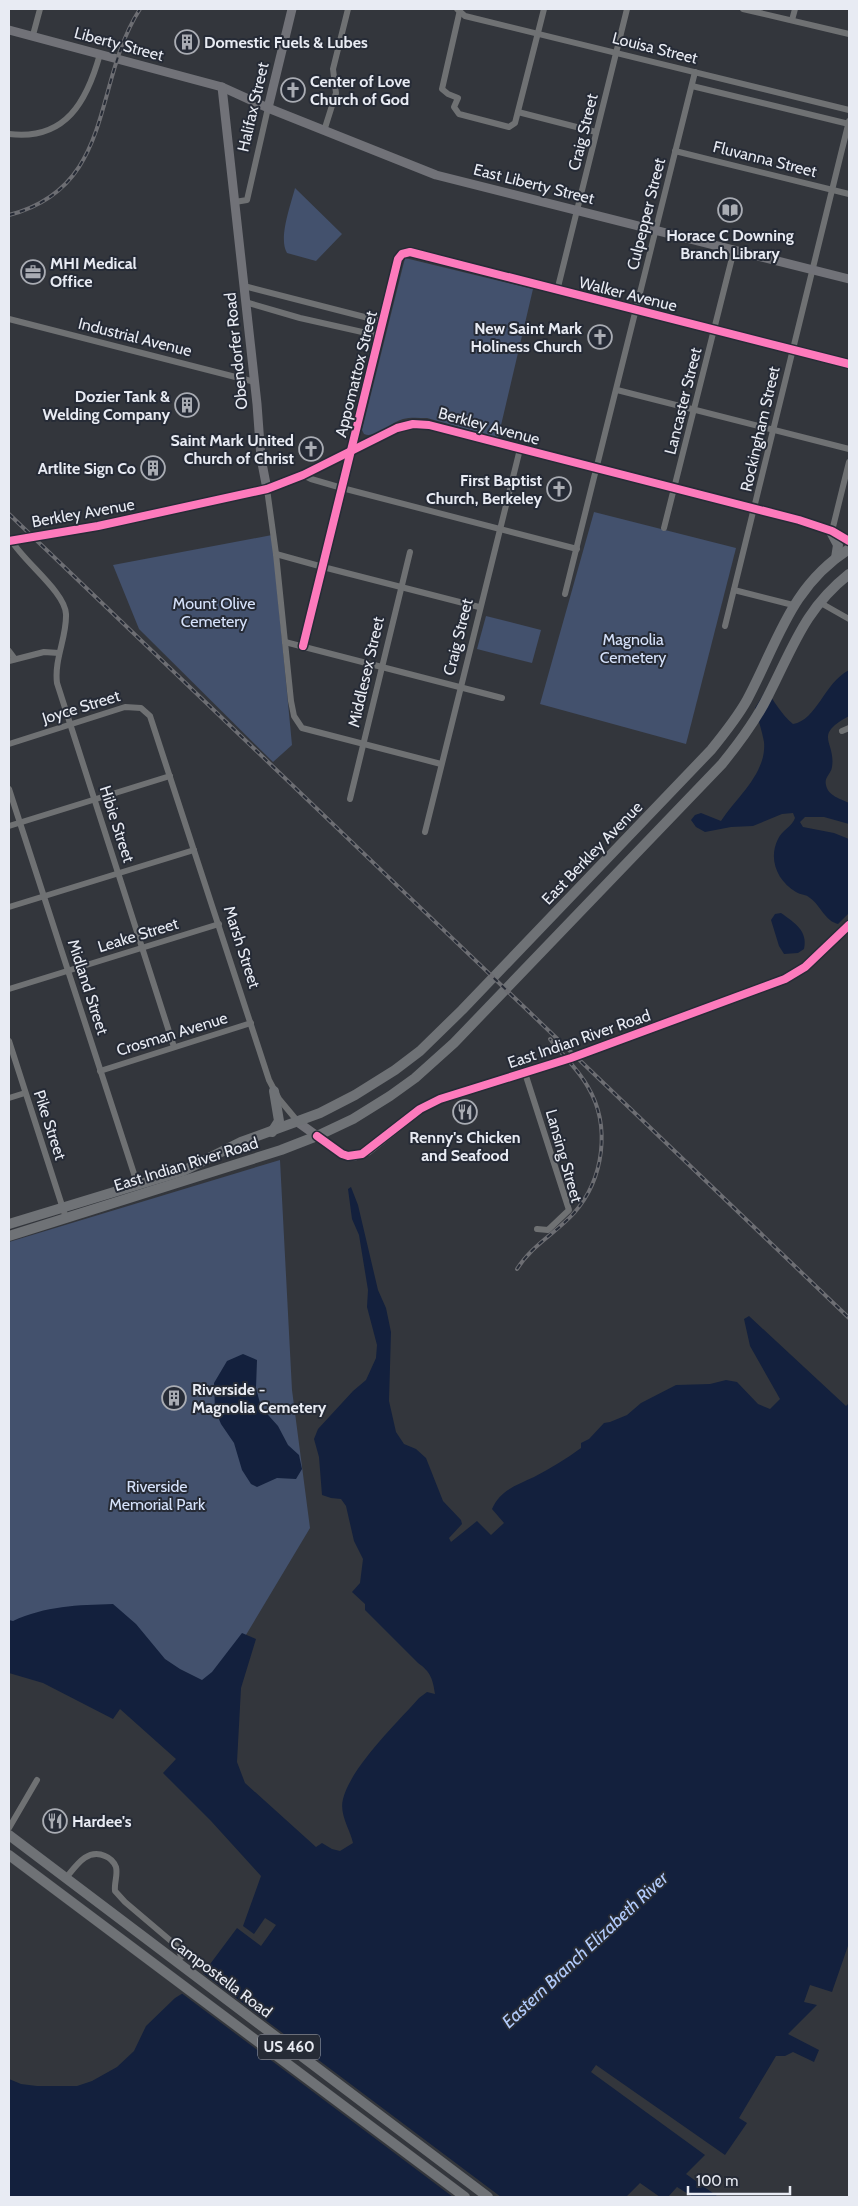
<svg xmlns="http://www.w3.org/2000/svg" width="858" height="2206" viewBox="0 0 858 2206" font-family="Cabin,sans-serif">
<style>
.green{fill:#43516d}
.water{fill:#13203d}
.pier{fill:#33363c}
.lines{fill:none;stroke-linecap:round;stroke-linejoin:round}
.street{stroke:#6f7173;stroke-width:6}
.secondary{stroke:#717278;stroke-width:9}
.primary{stroke:#6f7276;stroke-width:10}
.rail-casing{stroke:#6d6e73;stroke-width:4}
.rail{stroke:#262b36;stroke-width:2;stroke-dasharray:5.5;stroke-linecap:butt}
.cycleway-casing{stroke:#262b36;stroke-width:11}
.cycleway{stroke:#fd7abc;stroke-width:8}
.labels{text-anchor:middle;dominant-baseline:central;stroke-width:4;stroke-linejoin:round;paint-order:stroke}
.shield{fill:#262b36;stroke:#aeb1ba;stroke-width:1}
.shield-label{font-size:15px;font-weight:bold;fill:#e8ebf3}
.poi-label{font-size:16px;font-weight:bold;fill:#e8ebf3;stroke:#262b36;text-anchor:start}
.street-label{font-size:16px;fill:#e8ebf3;stroke:#262b36}
.park-label{font-size:16px;fill:#d6e2fb;stroke:#262b36}
.water-label{font-size:18px;font-style:italic;fill:#b2cbfc;stroke:#262b36}
</style>
<rect width="100%" height="100%" fill="#33363c"/>
<g class="green">
<path d="M295 188 342 234 316 261 287 253C278 239 291 204 295 188Z"/>
<path d="M405 258 533 289 498 438 427 418C419 418 410 417 403 419 391 422 376 439 364 434L362 430Z"/>
<path d="M594 512 736 548 686 744 540 704Z"/>
<path d="M272 535 292 745 273 762 139 629 113 565Z"/>
<path d="M486 616 541 630 532 663 477 649Z"/>
<path d="M280 1160 292 1390 310 1528 192 1725 9 1633V1242Z"/>
</g>
<g class="water">
<path d="M849 670V716C812 736 836 741 832 767 831 774 824 777 826 785 828 796 841 799 849 803V824L824 817H805L800 822 803 827 834 833 849 839V913L838 924C825 921 821 906 810 898 806 894 801 895 796 892 777 881 768 859 778 839 782 830 792 827 795 818L793 813 782 814 753 826 731 827 705 832 696 827 691 820 695 815 701 813 721 821C736 798 767 773 764 742 762 731 758 719 755 708L766 690C775 702 781 714 793 724 817 720 824 683 849 670Z"/>
<path d="M781 913C795 923 808 931 804 949L798 953 784 954 779 946 771 920 775 914Z"/>
<path d="M351 1187 358 1205 378 1290 386 1308 391 1332 389 1401 396 1432 404 1444 416 1449 426 1458 443 1501 461 1520 462 1524 449 1538 451 1542 477 1521 491 1535 504 1523 492 1509C500 1490 517 1485 534 1477 551 1468 566 1459 581 1448V1443L589 1439 604 1423 610 1422 627 1415 641 1403 676 1385 710 1384 726 1380 737 1382 758 1404 770 1409 780 1399 750 1346 744 1319 749 1316 846 1406 849 1403V1943L832 1992 810 1985 804 2002 817 2005 788 2034 819 2050 814 2062 793 2052 785 2056H776L739 2118 747 2123 725 2155 596 2065 591 2072 705 2155 686 2174 717 2196 715 2197H693L677 2187 668 2197H660L640 2183 626 2197H9V2079L21 2084 37 2086H77L92 2081 117 2067 134 2051 146 2026 175 1998 193 1987 237 1928 261 1946 276 1925 265 1918 254 1934 243 1926 261 1876 211 1821 163 1773 176 1759 120 1709 113 1719 43 1683 9 1673V1620L13 1621C45 1606 78 1605 113 1604L136 1624 165 1659 180 1669 202 1680 212 1672 242 1633 256 1639 241 1688 237 1762 245 1783 316 1847 322 1843 332 1849 340 1851 353 1843C350 1829 339 1815 343 1799 351 1767 397 1723 419 1698L427 1692 435 1694C433 1680 431 1672 418 1663L365 1610V1604L352 1592 360 1583 363 1559 354 1541 346 1506 341 1499 331 1498 322 1495 319 1457 314 1439 318 1429 353 1391 366 1380 376 1358 377 1345 367 1307 368 1290 359 1235 352 1219 348 1189Z"/>
<path d="M243 1354 257 1360 256 1388 261 1407 278 1426 288 1445 299 1455 302 1469 296 1479 277 1478 257 1487 251 1484 242 1470 234 1443 221 1424 215 1410 214 1383 227 1361Z"/>
</g>
<path class="pier" d="M200 1971 501 2197H453L180 1992 191 1985Z"/>
<g class="lines">
<g class="street">
<path d="M457 9 465 16 849 110"/>
<path d="M743 9 849 34"/>
<path d="M460 10 442 89 448 94 458 98 454 107 459 114 509 127 515 123 544 9"/>
<path d="M792 20 795 9"/>
<path d="M33 35 40 9"/>
<path d="M692 86 849 124"/>
<path d="M518 112 596 132"/>
<path d="M324 131 336 93 333 69 348 9"/>
<path d="M9 134C66 141 87 101 100 54"/>
<path d="M675 151 849 194"/>
<path d="M235 202 247 200 268 108"/>
<path d="M244 286 384 322"/>
<path d="M557 291 627 9"/>
<path d="M245 302 300 318 380 336"/>
<path d="M9 319 255 382"/>
<path d="M617 390 849 449"/>
<path d="M303 475 311 479 342 488 577 549"/>
<path d="M267 489 276 554 291 701 294 716 302 728 441 764"/>
<path d="M664 528 734 250"/>
<path d="M832 531 849 462"/>
<path d="M11 540C24 562 65 592 66 614 67 637 54 659 57 683L174 1047"/>
<path d="M276 554 323 567 479 607"/>
<path d="M734 590 793 605"/>
<path d="M565 594 695 72"/>
<path d="M819 602 849 619"/>
<path d="M725 626 849 121"/>
<path d="M285 642 502 698"/>
<path d="M303 646 398 259 402 254 410 252 849 364"/>
<path d="M9 651 15 659"/>
<path d="M9 661 44 652 59 653"/>
<path d="M842 731 849 728"/>
<path d="M9 744 125 707 141 708 150 716 269 1080 279 1099 299 1123"/>
<path d="M9 789 138 1186"/>
<path d="M350 799 410 552"/>
<path d="M9 826 170 776"/>
<path d="M425 832 520 449"/>
<path d="M9 907 194 850"/>
<path d="M9 989 219 924"/>
<path d="M9 1041 66 1218"/>
<path d="M100 1071 251 1023"/>
<path d="M525 1073 569 1210 548 1230 537 1229"/>
<path d="M9 1098 25 1093"/>
<path d="M9 1828 37 1780"/>
<path d="M66 1878C76 1866 87 1848 105 1856 110 1858 114 1862 116 1867 118 1875 114 1883 115 1891L125 1902 178 1947 181 1957"/>
</g>
<g class="secondary">
<path d="M9 30 222 87 268 108 436 175 849 279"/>
<path d="M222 87 257 404 261 458 267 489"/>
<path d="M268 108 292 9"/>
<path d="M9 541 98 526 267 489 303 475 397 428 413 424 429 425 799 520 832 531 849 541"/>
<path d="M299 1123 342 1154 355 1156 368 1151 420 1109 440 1099 571 1058 785 979 805 967 849 925"/>
</g>
<g class="primary">
<path d="M830 530 838 545 836 558"/>
<path d="M272 1132 279 1121 274 1091"/>
<path d="M9 1224 183 1171 241 1142 320 1113 355 1095 395 1070 420 1051 462 1010 711 750C724 734 737 718 747 700 778 642 790 587 849 549"/>
<path d="M9 1236 281 1150 317 1136 353 1119 390 1096 415 1078 454 1043 722 764C740 742 757 719 769 694 794 645 805 609 849 574"/>
<path d="M9 1835 488 2197"/>
<path d="M9 1855 465 2197"/>
</g>
<g class="rail-casing">
<g id="rail">
<path d="M9 215C116 187 92 83 140 9"/>
<path d="M9 514 849 1318"/>
<path d="M517 1269C532 1245 556 1233 574 1213 604 1179 611 1126 588 1087 578 1069 563 1056 550 1039"/>
</g>
</g>
<use href="#rail" class="rail"/>
<g class="cycleway-casing">
<g id="cycleway">
<path d="M9 541 98 526 267 489 303 475 397 428 413 424 429 425 799 520 832 531 849 541"/>
<path d="M303 646 398 259 402 254 410 252 849 364"/>
<path d="M317 1136 342 1154 348 1156 362 1154 420 1109 440 1099 571 1058 785 979 805 967 849 925"/>
</g>
</g>
<use href="#cycleway" class="cycleway"/>
</g>
<defs>
<g id="building-ring" transform="scale(1.25)"><circle r="9.5" fill="#262b36" stroke="#a9acb3" stroke-width="1.5"/><path d="M-4-6H4V6H1V3H-1V6H-4ZM-2.5-4.3h1.7v1.8h-1.7ZM.8-4.3h1.7v1.8H.8ZM-2.5-1h1.7V.8h-1.7ZM.8-1h1.7V.8H.8Z" fill="#a9acb3"/></g>
<g id="church-ring" transform="scale(1.25)"><circle r="9.5" fill="#262b36" stroke="#a9acb3" stroke-width="1.5"/><path d="M-1.2-6h2.4v3.5h3.3v2.4h-3.3V6h-2.4V-.1h-3.3v-2.4h3.3Z" fill="#a9acb3"/></g>
<g id="library-ring" transform="scale(1.25)"><circle r="9.5" fill="#262b36" stroke="#a9acb3" stroke-width="1.5"/><path d="M-6-4Q-3-5.5-.7-3.5V5Q-3 3-6 4ZM6-4Q3-5.5 .7-3.5V5Q3 3 6 4Z" fill="#a9acb3"/></g>
<g id="office-ring" transform="scale(1.25)"><circle r="9.5" fill="#262b36" stroke="#a9acb3" stroke-width="1.5"/><path d="M-6-3h4V-5.5h4V-3h4V5H-6ZM-1-4.5V-3h2v-1.5ZM-6 0V1H6V0Z" fill="#a9acb3"/></g>
<g id="restaurant-ring" transform="scale(1.25)"><circle r="9.5" fill="#262b36" stroke="#a9acb3" stroke-width="1.5"/><path d="M-5-6h1v4h1v-4h1v4h1v-4h1v5L-1.5 .5V6h-2V.5L-5-1ZM5-6V6H3V1.5H1.5Q1.5-4 5-6Z" fill="#a9acb3"/></g>
</defs>
<g fill-rule="evenodd">
<use href="#building-ring" x="187" y="42"/>
<use href="#church-ring" x="293" y="90"/>
<use href="#library-ring" x="730" y="210"/>
<use href="#office-ring" x="33" y="272"/>
<use href="#church-ring" x="600" y="337"/>
<use href="#building-ring" x="187" y="405"/>
<use href="#church-ring" x="311" y="449"/>
<use href="#building-ring" x="153" y="468"/>
<use href="#church-ring" x="559" y="489"/>
<use href="#restaurant-ring" x="465" y="1112"/>
<use href="#building-ring" x="174" y="1398"/>
<use href="#restaurant-ring" x="55" y="1821"/>
</g>
<g class="labels">
<rect class="shield" x="258" y="2034.5" width="62" height="25" rx="4"/>
<g class="shield-label">
<text x="289" y="2047">US 460</text>
</g>
<g class="poi-label">
<text x="204" y="42">Domestic Fuels &amp; Lubes</text>
<text x="310" y="81">Center of Love<tspan x="310" dy="18">Church of God</tspan></text>
<text x="730" y="235" text-anchor="middle">Horace C Downing<tspan x="730" dy="18">Branch Library</tspan></text>
<text x="50" y="263">MHI Medical<tspan x="50" dy="18">Office</tspan></text>
<text x="582" y="328" text-anchor="end">New Saint Mark<tspan x="582" dy="18">Holiness Church</tspan></text>
<text x="170" y="396" text-anchor="end">Dozier Tank &amp;<tspan x="170" dy="18">Welding Company</tspan></text>
<text x="294" y="440" text-anchor="end">Saint Mark United<tspan x="294" dy="18">Church of Christ</tspan></text>
<text x="136" y="468" text-anchor="end">Artlite Sign Co</text>
<text x="542" y="480" text-anchor="end">First Baptist<tspan x="542" dy="18">Church, Berkeley</tspan></text>
<text x="465" y="1137" text-anchor="middle">Renny's Chicken<tspan x="465" dy="18">and Seafood</tspan></text>
<text x="192" y="1389">Riverside -<tspan x="192" dy="18">Magnolia Cemetery</tspan></text>
<text x="72" y="1821">Hardee's</text>
</g>
<g class="street-label">
<text transform="translate(119 44) rotate(15)">Liberty Street</text>
<text transform="translate(655 48) rotate(14)">Louisa Street</text>
<text transform="translate(253 107) rotate(-77)">Halifax Street</text>
<text transform="translate(583 132) rotate(-76)">Craig Street</text>
<text transform="translate(765 159) rotate(14)">Fluvanna Street</text>
<text transform="translate(534 184) rotate(14)">East Liberty Street</text>
<text transform="translate(646 214) rotate(-76)">Culpepper Street</text>
<text transform="translate(628 294) rotate(14)">Walker Avenue</text>
<text transform="translate(135 337) rotate(14)">Industrial Avenue</text>
<text transform="translate(236 351) rotate(-96)">Obendorfer Road</text>
<text transform="translate(356 374) rotate(-76)">Appomattox Street</text>
<text transform="translate(683 401) rotate(-76)">Lancaster Street</text>
<text transform="translate(489 426) rotate(15)">Berkley Avenue</text>
<text transform="translate(760 429) rotate(-77)">Rockingham Street</text>
<text transform="translate(83 513) rotate(-10)">Berkley Avenue</text>
<text transform="translate(458 637) rotate(-76)">Craig Street</text>
<text transform="translate(366 672) rotate(-77)">Middlesex Street</text>
<text transform="translate(81 707) rotate(-17)">Joyce Street</text>
<text transform="translate(117 824) rotate(72)">Hibie Street</text>
<text transform="translate(592 853) rotate(-46)">East Berkley Avenue</text>
<text transform="translate(138 935) rotate(-17)">Leake Street</text>
<text transform="translate(242 947) rotate(72)">Marsh Street</text>
<text transform="translate(88 987) rotate(72)">Midland Street</text>
<text transform="translate(172 1034) rotate(-17)">Crosman Avenue</text>
<text transform="translate(579 1039) rotate(-19)">East Indian River Road</text>
<text transform="translate(50 1125) rotate(72)">Pike Street</text>
<text transform="translate(564 1156) rotate(74)">Lansing Street</text>
<text transform="translate(186 1164) rotate(-17)">East Indian River Road</text>
<text transform="translate(221 1977) rotate(37)">Campostella Road</text>
</g>
<g class="park-label">
<text x="214" y="603">Mount Olive<tspan x="214" dy="18">Cemetery</tspan></text>
<text x="633" y="639">Magnolia<tspan x="633" dy="18">Cemetery</tspan></text>
<text x="157" y="1486">Riverside<tspan x="157" dy="18">Memorial Park</tspan></text>
</g>
<g class="water-label">
<text transform="translate(585 1950) rotate(-43)">Eastern Branch Elizabeth River</text>
</g>
</g>
<rect width="858" height="2206" fill="none" stroke="#e8ebf3" stroke-width="20"/>
<path d="M688 2186v8h102v-8" fill="none" stroke="#e8ebf3" stroke-width="2.5"/>
<text x="696" y="2186" font-size="15" fill="#e8ebf3" stroke="#262b36" stroke-width="4" paint-order="stroke">100 m</text>
</svg>
